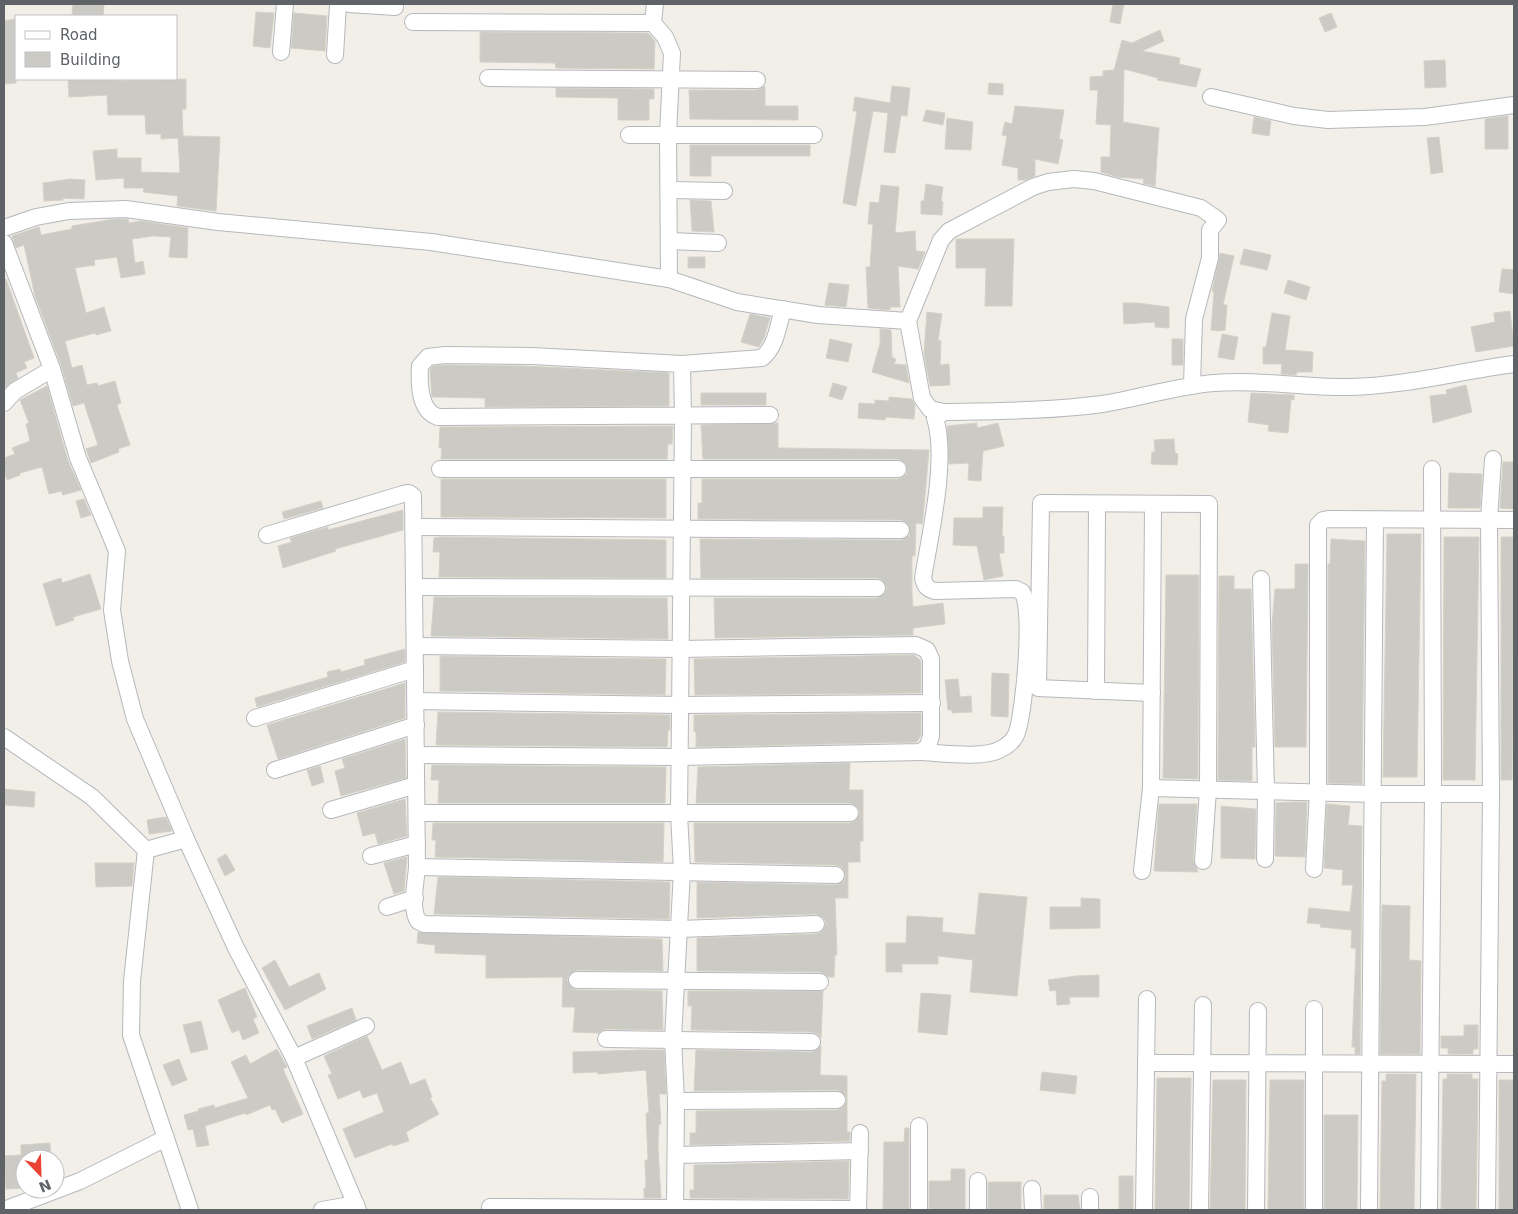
<svg xmlns="http://www.w3.org/2000/svg" width="1518" height="1214" viewBox="0 0 1518 1214" font-family="'DejaVu Sans',sans-serif">
<style>
.building{fill:#cccac5;stroke:#d6d1c6}
.lines{fill:none;stroke-linecap:round;stroke-linejoin:round}
.minor-casing{stroke:#b5b8bc;stroke-width:18}
.minor{stroke:#fff;stroke-width:16}
</style>
<rect width="100%" height="100%" fill="#f1efe8"/>
<g class="building">
<path d="M73 4H104L103 16H72Z"/>
<path d="M1113 4H1124L1120 24 1110 22Z"/>
<path d="M256 12 274 13 270 48 253 46Z"/>
<path d="M294 13 327 16 325 51 291 48Z"/>
<path d="M1331 13 1337 27 1325 32 1319 18Z"/>
<path d="M15 19 16 83 4 84V21Z"/>
<path d="M1160 30 1164 41 1142 51 1180 58 1179 64 1201 69 1196 87 1157 80 1158 78 1124 69 1123 122 1159 128 1155 186 1143 183 1144 179 1118 177 1101 172V157H1110L1111 125 1096 124 1098 90H1090V77L1103 76V71L1114 70 1122 40 1132 43Z"/>
<path d="M480 32 648 33 655 41 654 69 556 68 555 63 480 62Z"/>
<path d="M1445 60 1446 87 1425 88 1424 61Z"/>
<path d="M68 79H119V81L186 79V109H182L183 136 220 137 216 211 177 206 178 196 143 192 144 188H124V178L96 180 93 151 117 149V158H141V172L180 173 178 138 161 139V134H146L145 115H108L107 95 69 97Z"/>
<path d="M989 83 1003 84V95L988 94Z"/>
<path d="M765 86V106H798V120L690 119 689 90H757Z"/>
<path d="M892 86 910 88 907 116 901 115 895 153 884 152 888 113 873 111 856 206 843 203 857 111H853L855 97 890 103Z"/>
<path d="M556 88 654 89V99H649V120H618V98L556 97Z"/>
<path d="M1015 106 1064 110 1059 139 1063 140 1058 164 1035 159V176L1025 180H1018V168L1002 165 1007 136 1002 135 1005 122 1012 124Z"/>
<path d="M926 110 945 113 943 125 923 121Z"/>
<path d="M1508 116V149H1485V119Z"/>
<path d="M1254 117 1271 121 1269 136 1252 133Z"/>
<path d="M947 118 973 122 971 150 945 149Z"/>
<path d="M1439 137 1443 172 1431 174 1427 138Z"/>
<path d="M690 145H810V156H711V176H690Z"/>
<path d="M70 179 85 180 84 199 63 198V200L44 201 43 183Z"/>
<path d="M926 184 943 187 941 201 943 202 942 215 921 214V201H924Z"/>
<path d="M881 185 899 187 895 233 915 231 916 251 925 252 918 269 898 266 900 307H890V310L868 308 866 267H870L873 224H868L870 202 879 203Z"/>
<path d="M690 200 711 201 714 232 692 231Z"/>
<path d="M114 219H128L129 223 141 221 188 228 187 258 169 257 171 237 153 236 132 239 135 263 143 261 145 274 121 278 117 257 94 260 95 265 75 268 86 313 104 307 111 331 96 335 95 333 65 341 72 368 82 365 87 385 97 383 98 386 115 381 121 403 117 405 130 445 118 449 119 452 91 463 86 449 98 445 84 403 73 406 61 365 35 296 24 245 16 248 12 236 39 227 41 235 72 229V226Z"/>
<path d="M956 239H1014L1012 306H985L986 268H956Z"/>
<path d="M1244 249 1271 255 1267 270 1240 264Z"/>
<path d="M1220 253 1234 256 1223 305H1227L1225 330 1218 331 1211 330 1214 292 1212 291Z"/>
<rect x="688" y="257" width="17" height="11"/>
<path d="M1502 269 1514 270V294L1499 292Z"/>
<path d="M4 279H6L34 358 24 362 27 368 16 373 18 378 4 388Z"/>
<path d="M1288 280 1310 287 1306 300 1284 293Z"/>
<path d="M829 283 849 285 846 307 825 305Z"/>
<path d="M1123 303H1137L1169 307V328L1155 327V322L1124 324Z"/>
<path d="M1510 311 1514 346 1476 352 1471 327 1495 322 1494 313Z"/>
<path d="M927 312 942 314 938 340 941 341 940 365 949 364 950 385 930 386 924 354Z"/>
<path d="M1272 313 1290 316 1285 350 1313 352 1312 372H1297L1296 375 1281 374 1282 364H1263V347H1266Z"/>
<path d="M750 314 770 318 764 338 759 347 741 342Z"/>
<path d="M880 329 891 330 892 357 896 359 894 364 906 365 909 383 872 372 880 344Z"/>
<path d="M1222 334 1238 337 1234 360 1218 357Z"/>
<path d="M830 339 852 344 848 362 826 358Z"/>
<rect x="1172" y="339" width="11" height="26"/>
<path d="M446 365 523 366 669 373V406L485 407V398L432 397 430 370 433 366Z"/>
<path d="M833 383 847 387 842 400 829 396Z"/>
<path d="M1466 385 1472 412 1433 423 1430 396 1447 394 1446 390Z"/>
<path d="M47 386 68 461 81 490 63 495 61 491 49 494 42 467 20 473V475L7 480 4 472V458L15 454 12 448 30 441 26 424 29 423 20 400Z"/>
<rect x="701" y="393" width="65" height="12"/>
<path d="M1251 393 1294 395V400L1291 399 1288 433 1268 431 1269 425 1248 422Z"/>
<path d="M889 397 912 399 915 406 914 419 886 417 885 420 858 418 859 403 875 404V400L889 401Z"/>
<path d="M778 423V448L929 450 923 518 922 524 916 523 915 556H912V595L913 607 943 603 945 624 913 628V635L715 638 714 598H877L885 593 887 588 882 580 877 578H701L700 539 901 540 910 535 909 525 901 520 698 519V503H702V479H898L907 474 906 464 898 459H703L701 425Z"/>
<path d="M977 423V428L998 423 1004 446 983 451 981 481 968 480 969 463 949 464 947 426Z"/>
<path d="M673 426 672 444H668L667 459H441L442 448H439L440 427Z"/>
<path d="M1174 439 1175 453 1178 454 1177 465 1151 464 1152 452H1155L1154 440Z"/>
<path d="M1503 462H1514V509L1500 508Z"/>
<path d="M1449 473 1482 474 1480 508H1448Z"/>
<path d="M441 479H666V518L441 517Z"/>
<path d="M84 499 91 515 81 518 76 501Z"/>
<path d="M321 501 323 508 284 519 282 512Z"/>
<path d="M983 507H1003L1002 536H1004V553H999L1003 576 984 580 977 546 953 545 954 518H983Z"/>
<path d="M403 510V530L335 549 336 551 283 568 278 546 292 542 290 538 328 527V530Z"/>
<path d="M1387 534H1421L1417 777H1383Z"/>
<path d="M440 537 666 540V578L439 577 440 552H433L434 538Z"/>
<path d="M1444 537H1479L1475 780H1443Z"/>
<path d="M1501 537H1514L1512 780H1501Z"/>
<path d="M1331 539 1365 541 1362 784 1328 783V564H1330Z"/>
<path d="M1295 564H1308L1306 747H1275L1272 625 1275 589H1295Z"/>
<path d="M90 574 101 609 73 617 74 620 56 626 43 584 61 578 62 583Z"/>
<path d="M1166 575H1199L1198 779 1163 778Z"/>
<path d="M1219 576H1234V589H1251L1255 747H1252V781L1218 780Z"/>
<path d="M434 597 667 598 668 639 431 636Z"/>
<path d="M405 649V662L257 707 255 698 328 677 327 672 340 669 341 672 365 665 364 660Z"/>
<path d="M914 655 921 661V693L695 695 694 659Z"/>
<path d="M440 656 666 659 665 695 440 691Z"/>
<path d="M992 673 1009 674 1008 717 991 716Z"/>
<path d="M958 679 960 697 971 696 972 712 952 713V710H948L945 680Z"/>
<path d="M405 683V718L278 759 267 725Z"/>
<path d="M438 712 670 715V730H668L667 747 436 745Z"/>
<path d="M921 713V735L917 742 696 747V732H694V715Z"/>
<path d="M405 739 406 778 341 796 335 771 345 768 342 759Z"/>
<path d="M850 763 849 790H863V841H860V862H848V898H835L837 955H835L834 977H829L820 972 697 971V938L816 934 822 932 826 924 824 918 816 914 697 918V882L836 885 844 881 846 875 842 867 836 865 695 862 694 823H850L855 821 860 813 858 808 850 803H696L698 767Z"/>
<path d="M432 765 666 767 665 803H438L439 780H431Z"/>
<path d="M320 766 324 782 312 786 307 770Z"/>
<path d="M4 789 35 792 34 807 4 805Z"/>
<path d="M405 799 407 836 378 844 375 833 363 836 357 813Z"/>
<path d="M1290 802H1307L1305 857 1275 856 1276 803Z"/>
<path d="M1159 804H1197L1193 860 1198 872 1154 871Z"/>
<path d="M1327 804 1350 806 1348 825 1362 826 1360 1054H1355V1047H1352L1356 948H1351L1352 930 1320 927 1321 924 1307 923 1309 908 1350 912 1353 885H1342L1343 870 1324 868Z"/>
<path d="M1221 806 1256 809 1255 859 1221 858Z"/>
<path d="M166 817 172 831 149 834 147 820Z"/>
<path d="M433 823H664L663 862 435 857 436 840H432Z"/>
<path d="M226 854 235 870 225 876 217 859Z"/>
<path d="M407 857 404 891 394 894 384 863Z"/>
<path d="M95 863H134L132 886 96 887Z"/>
<path d="M438 877 670 882 669 919 434 914Z"/>
<path d="M979 893 1027 897 1017 996 970 992 973 960 938 956V964H902V972H886V943H906L907 916 943 918 942 932 975 935Z"/>
<path d="M1081 898 1100 899V928L1050 929V907H1081Z"/>
<path d="M1382 905 1410 906 1409 960 1421 961 1420 1054H1380Z"/>
<path d="M418 932 662 939 663 971 577 970 569 975 567 980 572 988 577 990 662 991 663 1030 606 1029 598 1033 573 1032 575 1007H562L563 977 486 978V955L435 953V945L417 943Z"/>
<path d="M275 960 289 987 319 973 326 989 285 1010 262 968Z"/>
<path d="M1099 975V997H1069L1070 1004 1057 1005 1056 990 1050 991 1048 980 1076 976Z"/>
<path d="M245 988 257 1017 253 1019 259 1033 243 1040 239 1030 232 1033 218 1000Z"/>
<path d="M688 991H823L821 1038 818 1034 812 1032 691 1030 692 1006H688Z"/>
<path d="M921 993 951 995 947 1035 918 1032Z"/>
<path d="M352 1008 356 1020 312 1039 307 1026Z"/>
<path d="M201 1021 208 1049 191 1053 183 1025Z"/>
<path d="M1464 1025H1478V1049H1473V1054H1448V1048H1441V1036H1464Z"/>
<path d="M367 1036 382 1070 401 1062 410 1085 425 1079 432 1097 430 1098 439 1114 406 1132 409 1141 393 1146 392 1144 355 1158 343 1129 384 1112 377 1093 363 1098 360 1090 338 1099 328 1075 332 1074 324 1056Z"/>
<path d="M821 1046 820 1075 847 1076V1132H850V1141L690 1145V1133H696V1111L837 1110 842 1108 847 1100 845 1095 837 1090 694 1091 696 1050 812 1052Z"/>
<path d="M277 1049 287 1067 283 1069 303 1114 282 1123 275 1109 272 1110 270 1105 246 1115 245 1113 205 1126 209 1145 197 1147 193 1129 188 1130 184 1115 199 1111 198 1109 214 1105 215 1108 248 1098 231 1062 246 1055 250 1064Z"/>
<path d="M642 1050H664L666 1094H659L661 1124H659L658 1148 661 1198H644V1188H646L645 1160H648L646 1113H649L646 1070 598 1074 597 1072 573 1073V1052Z"/>
<path d="M179 1059 187 1080 172 1086 163 1065Z"/>
<path d="M1042 1072 1077 1076 1075 1094 1040 1090Z"/>
<path d="M1386 1074H1416L1414 1210H1380L1382 1081H1386Z"/>
<path d="M1447 1074H1472V1079H1478L1476 1210H1441L1443 1079H1447Z"/>
<path d="M1157 1078H1191L1189 1210H1155Z"/>
<path d="M1213 1080H1246L1245 1210H1210Z"/>
<path d="M1270 1080H1304V1210H1268Z"/>
<path d="M1499 1080H1514L1513 1210H1499Z"/>
<path d="M1324 1115H1358L1357 1210H1324Z"/>
<path d="M905 1128H909V1210H883L884 1142H904Z"/>
<path d="M50 1143 51 1159H25V1188L6 1189 4 1156 21 1155V1145Z"/>
<path d="M849 1161 848 1199 690 1198V1190H694V1165Z"/>
<path d="M951 1169H965V1210H929V1181H951Z"/>
<rect x="1119" y="1176" width="14" height="34"/>
<rect x="988" y="1182" width="33" height="28"/>
<path d="M1044 1195H1078L1080 1210H1044Z"/>
</g>
<g class="lines">
<g class="minor-casing">
<g id="minor">
<path d="M349 4 395 7"/>
<path d="M655 4 653 23 665 37 672 53 668 134 669 279"/>
<path d="M413 22 653 23"/>
<path d="M281 52 285 4"/>
<path d="M335 55 338 4"/>
<path d="M488 78 757 80"/>
<path d="M1211 97 1294 116 1328 120 1425 117 1514 105"/>
<path d="M629 135H814"/>
<path d="M670 190 724 191"/>
<path d="M4 228 36 217 69 211 126 209 218 222 431 242 669 279 737 302 818 315 908 321"/>
<path d="M670 241 718 243"/>
<path d="M4 243 52 369 78 458 117 551 112 610 120 661 135 719 186 839 236 948 294 1058 358 1210"/>
<path d="M682 364 762 358C776 347 778 326 783 309"/>
<path d="M1192 385 1194 319 1210 258V230L1218 220 1201 208 1094 181 1074 179 1048 182 1033 187 949 231 941 240 908 321 922 398 930 409 944 412C997 411 1050 411 1102 404 1140 398 1176 386 1214 383 1259 379 1304 388 1350 387 1405 386 1460 371 1514 364"/>
<path d="M4 403 15 391 52 369"/>
<path d="M440 469H898"/>
<path d="M1153 505 1151 788 1375 794H1491L1487 1210"/>
<path d="M414 527 901 530"/>
<path d="M267 535 403 494 409 493 413 496 417 867C416 882 410 907 418 921L424 924 679 929 816 924"/>
<path d="M1261 579 1266 792 1265 859"/>
<path d="M415 587 877 588"/>
<path d="M415 646 681 649 916 645 927 650 931 659V736L928 746 921 752 680 757 416 755"/>
<path d="M1096 691 1097 504"/>
<path d="M1152 693 1038 688 1041 503 1209 504 1208 790 1203 861"/>
<path d="M416 701 680 705 932 703"/>
<path d="M255 718 415 669"/>
<path d="M4 737 92 797 146 850"/>
<path d="M921 752C942 753 984 759 1001 749 1009 745 1016 738 1018 729 1024 706 1034 609 1022 592L1016 589 935 591C927 589 925 586 923 578 930 535 948 459 935 418L944 412"/>
<path d="M275 770 416 725"/>
<path d="M1491 794 1489 520 1493 459"/>
<path d="M331 810 416 785"/>
<path d="M417 813H850"/>
<path d="M146 850 132 981 131 1035 190 1210"/>
<path d="M146 850 186 839"/>
<path d="M371 856 417 844"/>
<path d="M417 867 836 875"/>
<path d="M1314 869 1318 792V525L1323 520 1328 519 1514 520"/>
<path d="M1142 871 1151 788"/>
<path d="M387 907 415 898"/>
<path d="M577 980 820 982"/>
<path d="M606 1039 812 1042"/>
<path d="M294 1058 366 1026"/>
<path d="M1146 1063 1514 1064"/>
<path d="M676 1101 837 1100"/>
<path d="M676 1155 860 1151"/>
<path d="M1032 1189 1033 1210"/>
<path d="M490 1207 858 1209"/>
<path d="M4 1210 80 1181 166 1138"/>
<path d="M322 1210 356 1204"/>
<path d="M675 1210 676 1101 673 1039 682 871 679 814 683 416 682 364 532 356 445 355 428 357 420 366C419 384 419 411 438 417L770 415"/>
<path d="M858 1210 860 1133"/>
<path d="M919 1210V1126"/>
<path d="M978 1210V1181"/>
<path d="M1090 1210V1197"/>
<path d="M1144 1210 1147 999"/>
<path d="M1200 1210 1203 1005"/>
<path d="M1256 1210 1258 1011"/>
<path d="M1314 1210V1009"/>
<path d="M1369 1210 1375 520"/>
<path d="M1429 1210 1433 794 1432 469"/>
</g>
</g>
<use href="#minor" class="minor"/>
</g>
<rect width="1518" height="1214" fill="none" stroke="#5f6368" stroke-width="10"/>
<rect x="15" y="15" width="162" height="65" fill="#ffffff" stroke="#bfc1c3"/>
<rect x="25" y="31" width="25" height="8" fill="#ffffff" stroke="#bfc1c3"/>
<text x="60" y="40" font-size="15" fill="#5f6368">Road</text>
<rect x="25" y="52" width="25" height="15" fill="#cccac5" stroke="#bfc1c3"/>
<text x="60" y="65" font-size="15" fill="#5f6368">Building</text>
<g transform="translate(40 1174) rotate(157)"><circle r="24" fill="#ffffff" stroke="#bfc1c3"/>
<path d="M0-4L9 19L0 12L-9 19Z" fill="#ea4335"/>
<text y="-8" font-size="14" font-weight="bold" text-anchor="middle" fill="#5f6368">N</text>
</g>
</svg>
